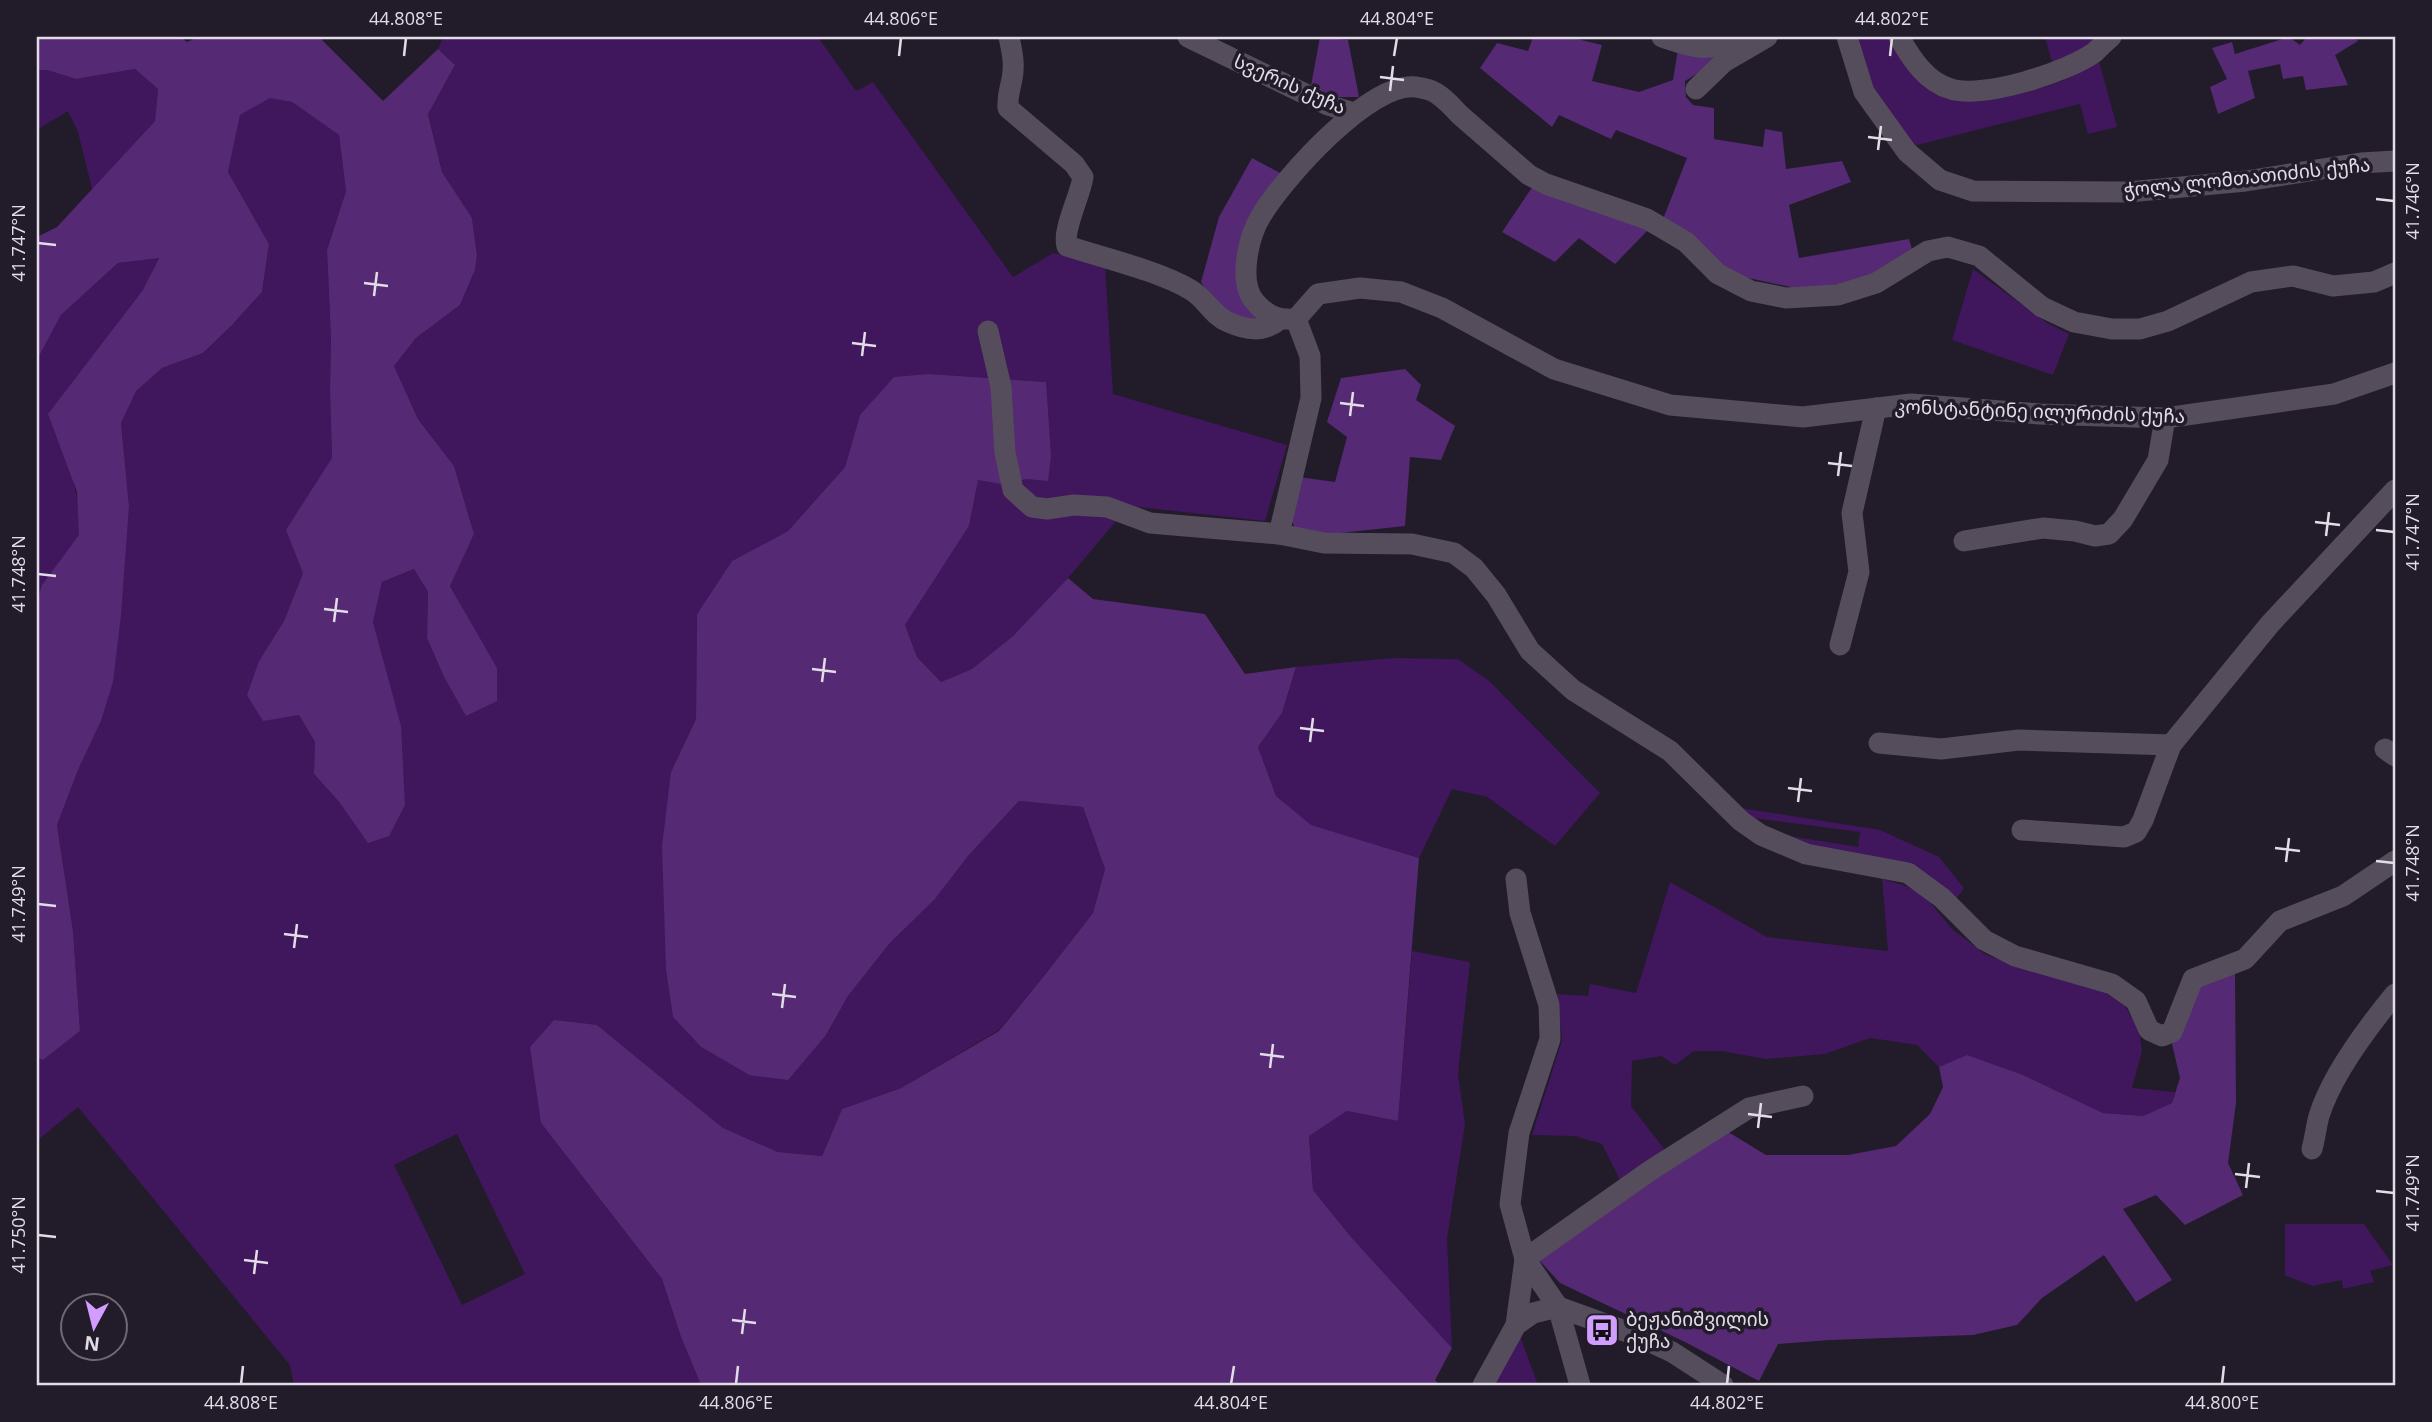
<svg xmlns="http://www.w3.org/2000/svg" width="2432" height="1422" viewBox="0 0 2432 1422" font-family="'Open Sans','Noto Sans Georgian',sans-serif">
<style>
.green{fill:#40165c;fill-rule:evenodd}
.forest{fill:#552974}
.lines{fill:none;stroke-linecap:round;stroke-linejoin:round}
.minor{stroke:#554d5c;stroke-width:21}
.tertiary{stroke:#554d5c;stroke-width:21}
.ticks{fill:none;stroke:#e1dce6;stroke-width:2.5}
.labels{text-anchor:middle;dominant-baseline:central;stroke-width:7;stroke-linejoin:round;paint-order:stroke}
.street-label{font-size:19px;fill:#e1dce6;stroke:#221b29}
.poi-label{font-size:19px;fill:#e1dce6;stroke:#221b29;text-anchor:start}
.neatline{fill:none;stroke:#e1dce6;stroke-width:2.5}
.ticks-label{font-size:18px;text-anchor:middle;fill:#e1dce6}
</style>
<rect width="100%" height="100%" fill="#221b29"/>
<g class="green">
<path d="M443 37H818L856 91 873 82 1013 277 1053 253 1105 264 1113 394 1287 445 1265 521 1129 506 1068 578 1013 636 972 669 941 682 917 657 905 625 969 526 978 479 1001 484 1027 479 1046 382 931 374 860 415 845 467 788 531 732 561 697 614 696 719 671 772 666 970 673 1017 701 1047 749 1075 826 1035 848 996 889 944 935 899 968 856 1019 801 1083 807 1105 869 1093 913 1040 981 999 1030 901 1088 842 1109 822 1156 778 1152 723 1128 597 1025 541 1123 662 1279 681 1337 701 1385H294L290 1365 78 1107 37 1141V1057L43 1060 80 1031 73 931 57 825 78 770 101 721 129 506 121 423 135 391 162 368 203 353 232 325 262 292 269 244 228 172 240 115 270 97 292 102 339 135 346 191 327 250 331 339 330 391 332 458 303 573 284 621 259 661 299 715 315 742 314 774 340 803 386 674 373 622 382 582 414 569 428 592 427 638 444 677 466 715 473 627 450 585 474 534 454 466 418 419 394 366 416 338 460 305 475 270 477 256 472 218 442 172 428 113 455 65 438 49ZM457 1134 525 1274 462 1305 394 1165Z"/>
<path d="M1851 37H1895C1903 55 1915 84 1934 93 1968 108 2023 95 2056 83 2071 78 2085 68 2099 61L2117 127 2088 134 2080 104 1913 146 1872 93Z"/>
<path d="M2045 37H2102L2053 66Z"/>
<path d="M135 69 158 89 155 121 92 189 78 132 68 111 37 130V70H47L76 79Z"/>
<path d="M159 257 66 459C72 476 86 521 78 538 65 562 45 573 37 601V360L61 315 118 263Z"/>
<path d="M1973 269 2047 323 2069 334 2053 375 1952 340Z"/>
<path d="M1392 658 1458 659 1489 681 1600 793 1555 846 1487 797 1452 789 1419 858 1310 825 1276 796 1258 747 1282 713 1296 667Z"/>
<path d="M1735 807 1880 830 1939 857 1964 888 1957 898 1806 848 1776 834 1858 847 1860 832 1753 818Z"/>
<path d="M1882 879 1906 886 1925 896 1952 929 1986 955 2105 992 2124 1005 2139 1029 2142 1051 2132 1088 2175 1092 2172 1103 2143 1116 2103 1113 2023 1075 1968 1056 1939 1067 1917 1045 1870 1038 1825 1054 1766 1059 1721 1051H1694L1675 1065 1661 1056 1632 1061 1631 1106 1665 1150 1620 1180 1602 1144 1575 1136 1532 1135 1562 1040 1557 994 1588 996 1590 984 1636 993 1670 882 1767 937 1888 951Z"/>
<path d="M1412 951 1470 962 1458 1074 1465 1124 1447 1238 1452 1348 1351 1237 1313 1190 1309 1136 1347 1111 1398 1121Z"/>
<path d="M2285 1224H2364L2393 1265 2370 1271 2374 1282 2343 1289 2342 1280 2312 1286 2285 1275Z"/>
<path d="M1516 1325 1538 1385H1483Z"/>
</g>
<g class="forest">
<path d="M37 37H180L187 42 198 37H319L383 101 438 49 455 65 428 114 442 172 472 218 477 256 475 270 460 305 416 338 394 366 418 419 454 466 474 534 450 586 497 668V701L466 716 444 677 427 638 428 592 414 569 382 582 373 622 401 726 405 805 389 836 368 843 340 803 314 774 315 742 299 715 263 721 247 695 259 661 284 621 303 573 286 530 332 458 330 391 331 339 327 250 346 191 339 135 292 102 270 98 240 115 228 172 269 244 262 292 232 325 203 353 162 368 136 391 121 423 129 506 121 615 113 682 101 721 78 770 57 825 73 931 80 1031 43 1060 37 1057V601L42 585 79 535 77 492 48 414 143 290 159 258 118 263 61 315 37 360V237L57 227 155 121 158 89 135 69 76 79 47 70H37Z"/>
<path d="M1320 37 1348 40 1359 97H1321L1310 91Z"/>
<path d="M1533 37H1569L1602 45 1592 81 1639 92 1673 80 1678 49 1750 42 1685 81 1686 97 1693 105 1714 108V139L1763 147 1765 129 1782 132 1786 169 1842 161 1851 182 1789 205 1799 258 1909 239 1912 249 1871 275 1840 288 1800 289 1734 275 1663 219 1687 158 1616 130 1611 139 1559 115 1552 127 1480 68 1497 43 1528 51Z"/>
<path d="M2289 37 2300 45 2307 37H2354L2358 41 2335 55 2348 85 2306 90 2303 76 2283 79 2280 64 2248 71 2255 98 2218 114 2210 87 2227 79 2212 48 2232 42 2235 54Z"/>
<path d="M1252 158 1282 174 1245 230 1265 321C1230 319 1219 312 1201 282L1219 217Z"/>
<path d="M1533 186 1649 229 1615 264 1579 238 1555 262 1502 232Z"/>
<path d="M1405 369 1421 385 1416 400 1455 426 1441 460 1410 457 1405 526 1312 536 1295 529 1290 515 1299 477 1335 482 1347 437 1327 422 1341 378Z"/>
<path d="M930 374 1046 382 1051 456 1048 481 1027 479 1001 484 978 480 969 526 905 625 917 657 941 682 972 669 1013 636 1068 578 1093 599 1205 614 1245 674 1296 667 1282 713 1258 747 1276 796 1311 825 1419 858 1398 1121 1347 1111 1309 1136 1313 1190 1351 1237 1452 1348 1435 1380 1440 1385H701L681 1337 662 1279 541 1123 530 1047 554 1020 597 1025 723 1128 778 1152 822 1156 842 1109 901 1088 999 1031 1040 981 1093 913 1105 869 1083 807 1019 801 968 856 935 899 889 944 848 996 826 1035 788 1080 749 1075 701 1047 673 1017 666 970 662 846 671 772 696 719 697 614 732 561 788 531 845 467 860 415 894 377Z"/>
<path d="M2235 973 2236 1103 2228 1163 2243 1195 2185 1225 2156 1195 2123 1209 2172 1280 2136 1302 2104 1255 2042 1298 2017 1325 1973 1335 1830 1340 1778 1344 1759 1381 1687 1343 1560 1283 1539 1260 1725 1130 1766 1155H1848L1896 1146 1930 1114 1943 1087 1939 1067 1967 1055 2023 1075 2103 1113 2143 1116 2172 1103 2180 1078 2172 1044 2196 982Z"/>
</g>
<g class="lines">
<g class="minor">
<path d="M1009 37C1012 51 1015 64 1012 79 1010 90 1007 96 1008 108L1074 164 1083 177C1080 197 1062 230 1067 246 1104 258 1159 271 1191 290 1206 299 1212 315 1228 322 1246 330 1263 333 1279 320"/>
<path d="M1188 37 1328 105 1354 113"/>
<path d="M1662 37C1701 50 1708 52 1746 37"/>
<path d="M1847 37 1864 92 1907 152 1940 180 1973 191 2128 192 2246 181 2361 163 2395 161"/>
<path d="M1899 37C1911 58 1926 82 1951 89 1983 99 2068 72 2095 52 2100 47 2105 42 2111 37"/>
<path d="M1696 89 1724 62 1767 37"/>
<path d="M1296 319C1278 320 1267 316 1255 302 1238 283 1248 237 1261 216 1282 180 1371 80 1416 87 1421 88 1427 89 1432 91 1442 95 1452 107 1460 115 1483 135 1506 155 1529 175L1546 184 1647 219 1686 242 1718 274 1751 291 1786 298 1838 295 1876 283 1928 251 1948 247 1979 256 2042 307 2074 322 2112 329H2140L2168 321 2251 282 2293 276 2333 286 2374 282 2395 273"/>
<path d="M1296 319 1318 294 1360 288 1401 292 1442 308 1554 369 1670 405 1803 417 1911 404 2040 414 2165 418 2334 394 2395 373"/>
<path d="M988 331 1001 387 1005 453 1013 490 1032 507 1047 509 1074 505 1107 507 1150 523 1279 534 1324 543 1412 544 1454 553 1474 568 1496 595 1530 651 1573 690 1670 751 1741 821 1761 835 1806 854 1908 873 1942 898 1984 940 2015 956 2112 984 2136 1001 2149 1030 2162 1036 2172 1032 2193 979 2245 959 2280 921 2343 896 2395 861"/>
<path d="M1279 534 1311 398 1310 356 1296 319"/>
<path d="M1964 541 2043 528 2075 531 2095 536 2109 534 2123 519 2158 460 2165 418"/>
<path d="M1840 645 1859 572 1852 513 1876 408"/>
<path d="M1879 743 1941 749 2019 740 2171 745"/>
<path d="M2385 749 2395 756"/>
<path d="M2022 830 2124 837 2136 832 2143 820 2171 745 2270 624 2395 490"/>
<path d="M1516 879 1520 913 1549 1005 1550 1039 1519 1133 1510 1204 1525 1259 1558 1307 1580 1385"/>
<path d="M2312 1149C2315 1138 2316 1127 2319 1116 2332 1074 2367 1028 2395 994"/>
<path d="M1516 1325 1525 1259 1651 1170 1749 1108 1803 1096"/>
</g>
<path class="tertiary" d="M1483 1385 1516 1325 1533 1313 1558 1307 1633 1334 1672 1352 1723 1385"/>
</g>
<path class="ticks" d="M404 56 406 38M899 56 901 38M1394 56 1397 38M1890 56 1892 38M1380 77 1404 80M1390 91 1393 66M1868 137 1892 140M1878 150 1881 126M2376 199 2394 201M38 243 56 245M364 283 388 286M374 296 377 272M852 343 876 346M862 356 865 332M1340 403 1364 406M1350 416 1353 392M1828 463 1852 466M1838 476 1841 452M2315 522 2340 525M2376 530 2394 532M2326 536 2329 512M38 574 56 576M324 609 348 612M334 622 337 598M812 669 836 672M822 682 825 658M1300 728 1324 731M1310 742 1313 718M1788 788 1812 791M1798 802 1801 778M2275 848 2300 851M2376 861 2394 863M2286 862 2289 838M38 904 56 906M284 934 308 937M294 948 297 924M772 994 796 997M782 1008 785 984M1260 1054 1284 1057M1270 1068 1273 1044M1748 1114 1772 1117M1758 1128 1761 1103M2235 1174 2260 1177M2246 1188 2249 1163M2376 1191 2394 1193M38 1235 56 1237M244 1260 268 1263M254 1274 257 1250M732 1320 756 1323M742 1334 745 1309M241 1384 243 1366M736 1384 738 1366M1231 1384 1234 1366M1727 1384 1729 1366M2222 1384 2224 1366"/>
<defs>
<g id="bus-square" transform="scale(1.75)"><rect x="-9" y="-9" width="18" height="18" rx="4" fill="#d19dfe" stroke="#221b29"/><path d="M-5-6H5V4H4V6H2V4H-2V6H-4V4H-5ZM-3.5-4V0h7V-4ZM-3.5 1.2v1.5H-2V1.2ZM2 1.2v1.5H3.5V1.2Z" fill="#111"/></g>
</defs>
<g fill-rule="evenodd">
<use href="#bus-square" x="1602" y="1330"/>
</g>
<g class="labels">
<g class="street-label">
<text transform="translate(1290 84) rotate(24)">სვერის ქუჩა</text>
<text transform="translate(2247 177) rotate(-6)">ჭოლა ლომთათიძის ქუჩა</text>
<text transform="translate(2040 411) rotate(2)">კონსტანტინე ილურიძის ქუჩა</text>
</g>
<g class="poi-label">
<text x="1626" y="1319">ბეჟანიშვილის<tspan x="1626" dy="22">ქუჩა</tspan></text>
</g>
</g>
<rect width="2432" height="1422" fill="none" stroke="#221b29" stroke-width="77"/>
<g transform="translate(94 1327) rotate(187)"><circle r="33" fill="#221b29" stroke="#6e6875" stroke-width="2"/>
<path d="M0-5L12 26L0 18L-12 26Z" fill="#d19dfe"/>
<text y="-10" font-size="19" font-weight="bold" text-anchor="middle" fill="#e1dce6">N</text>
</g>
<rect x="38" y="38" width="2356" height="1346" class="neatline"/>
<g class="ticks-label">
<text x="406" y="25">44.808°E</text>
<text x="901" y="25">44.806°E</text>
<text x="1397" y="25">44.804°E</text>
<text x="1892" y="25">44.802°E</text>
<text transform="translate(2413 201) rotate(-90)" y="6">41.746°N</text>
<text transform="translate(19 243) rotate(-90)" y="6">41.747°N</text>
<text transform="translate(2413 532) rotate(-90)" y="6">41.747°N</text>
<text transform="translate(19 574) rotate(-90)" y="6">41.748°N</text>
<text transform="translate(2413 863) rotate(-90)" y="6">41.748°N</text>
<text transform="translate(19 904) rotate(-90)" y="6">41.749°N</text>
<text transform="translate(2413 1193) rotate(-90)" y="6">41.749°N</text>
<text transform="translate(19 1235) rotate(-90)" y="6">41.750°N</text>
<text x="241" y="1409">44.808°E</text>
<text x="736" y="1409">44.806°E</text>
<text x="1231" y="1409">44.804°E</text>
<text x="1727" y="1409">44.802°E</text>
<text x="2222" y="1409">44.800°E</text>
</g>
</svg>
